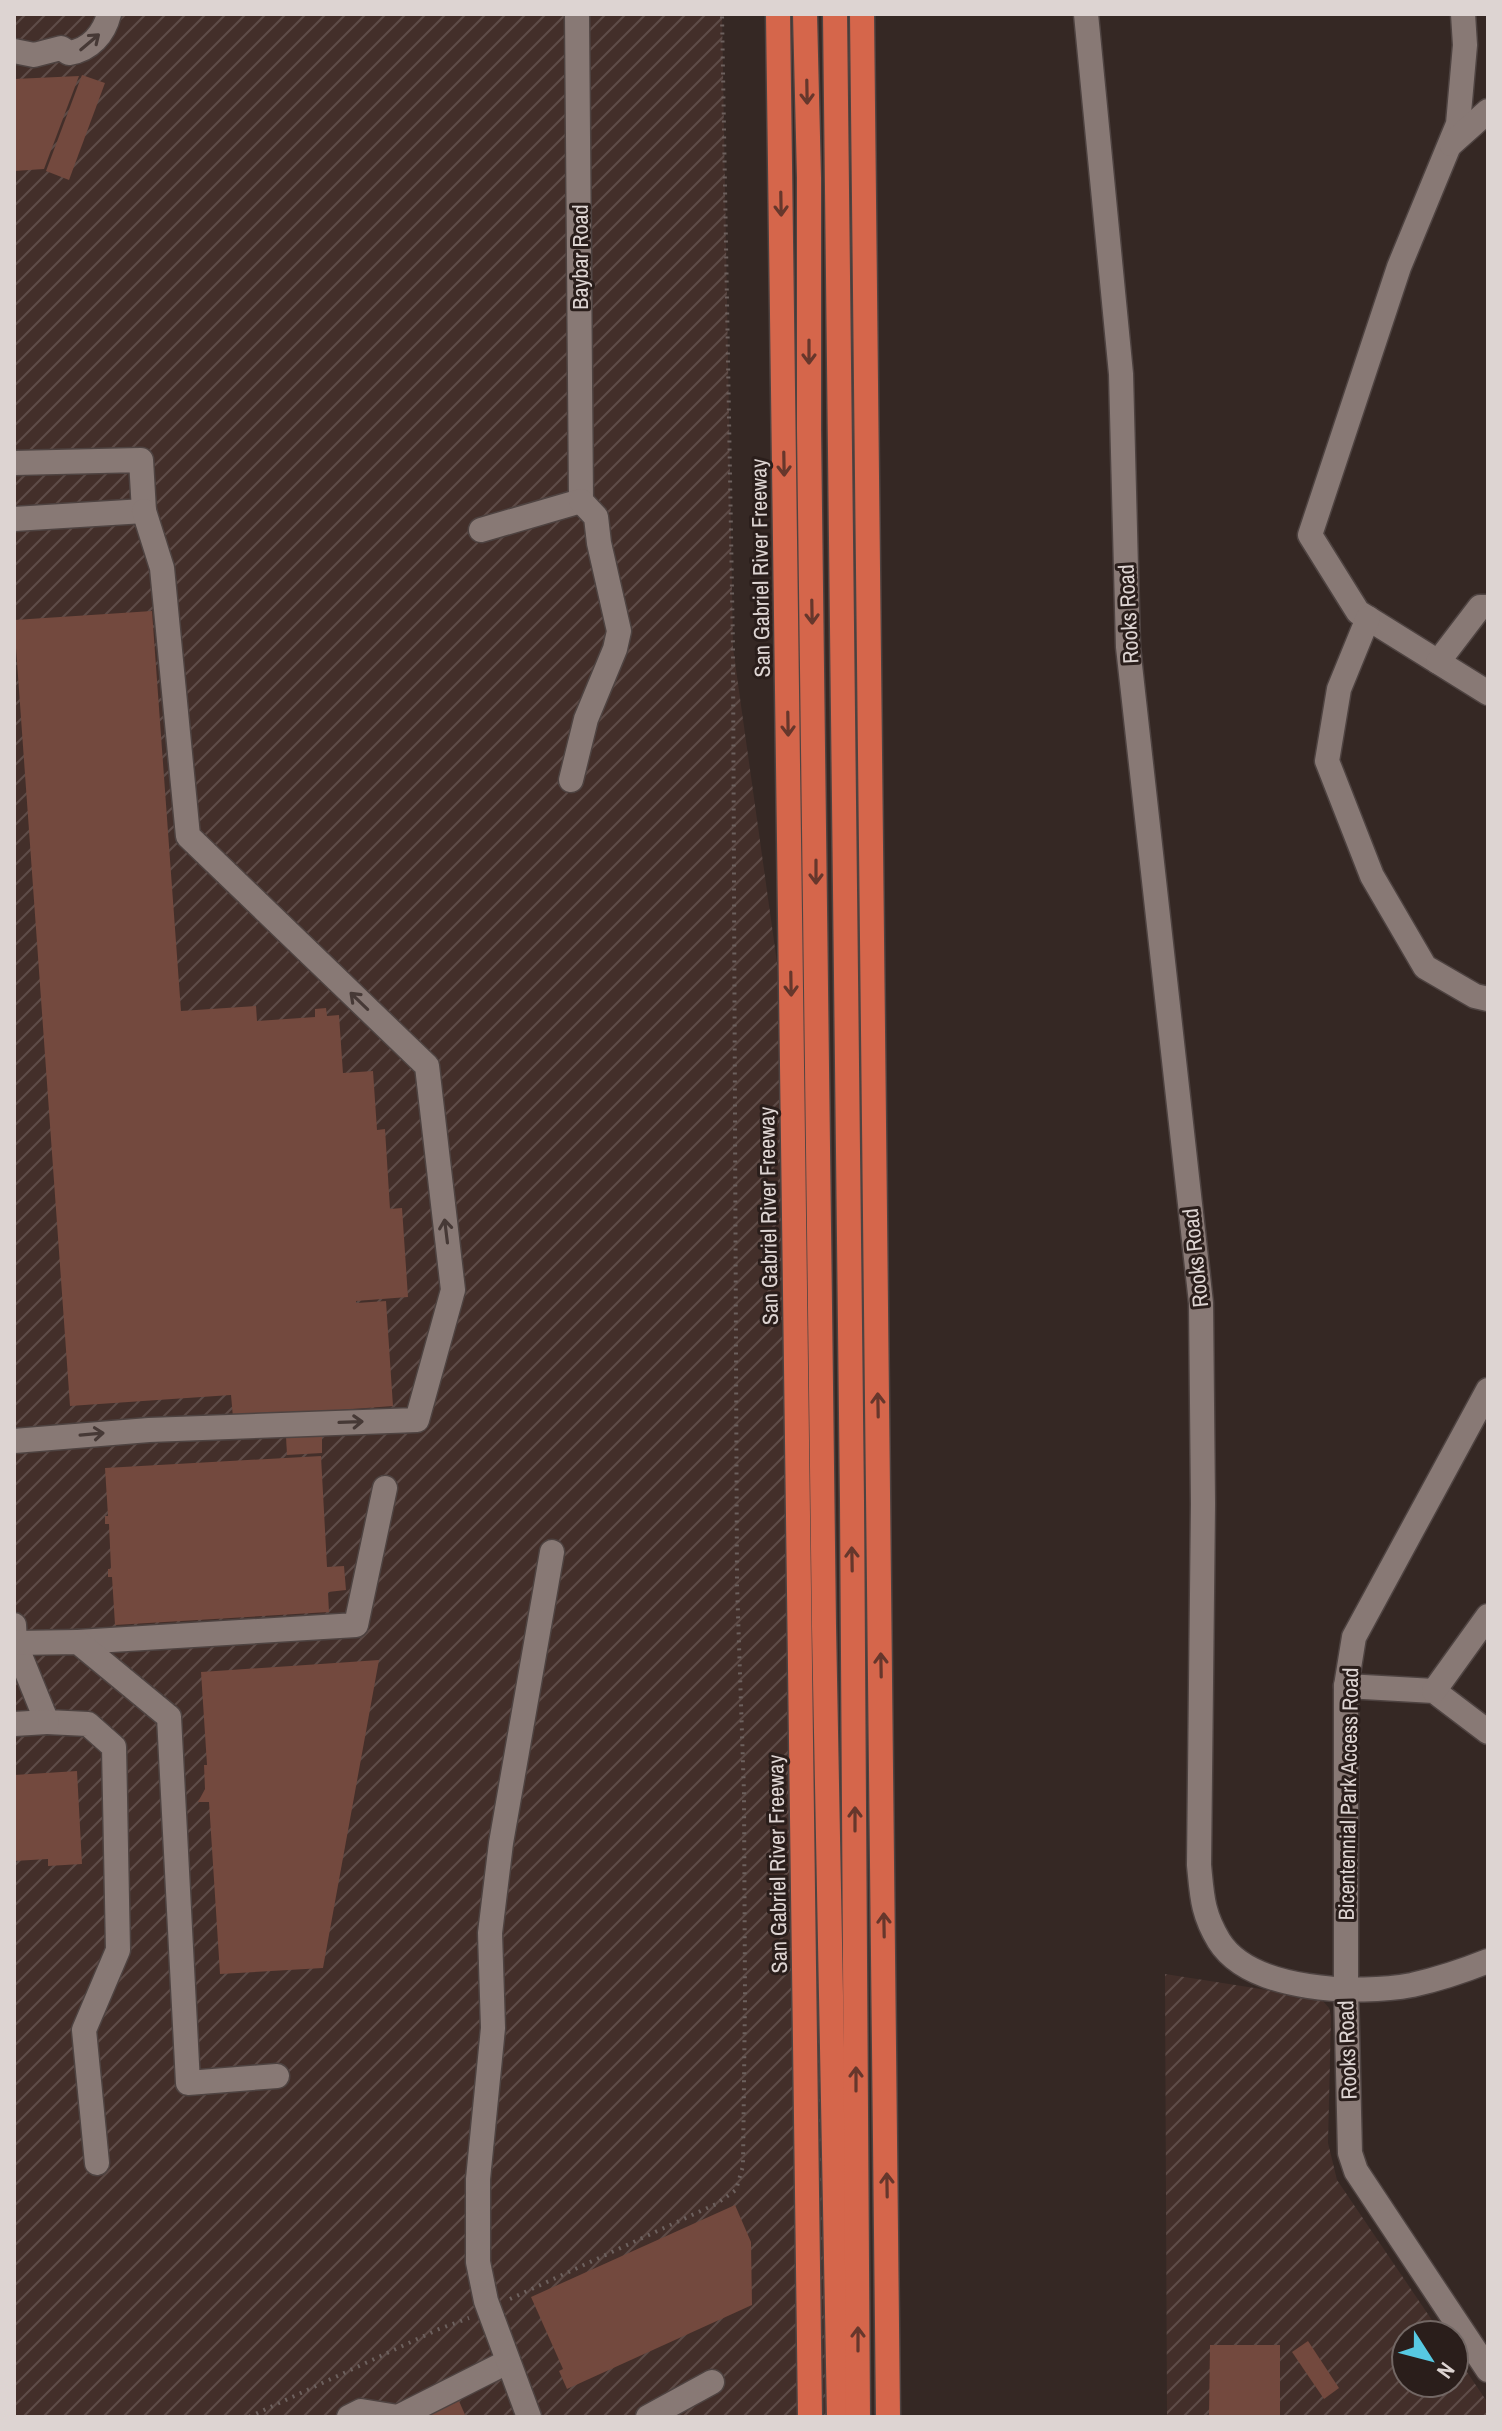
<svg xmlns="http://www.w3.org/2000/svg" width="1502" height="2431" viewBox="0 0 1502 2431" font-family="'Archivo Narrow',sans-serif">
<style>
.industrial{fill:url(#industrial-furrows)}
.building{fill:#73493e}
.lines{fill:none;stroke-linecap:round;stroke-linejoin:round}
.minor-casing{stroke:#4e4341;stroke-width:27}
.highway-casing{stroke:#4e4341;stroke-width:27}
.path{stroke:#6d615e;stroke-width:4;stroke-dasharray:2 6;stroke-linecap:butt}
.minor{stroke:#887975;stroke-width:24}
.highway{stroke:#d5664b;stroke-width:24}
.oneway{stroke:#463936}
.oneway2{stroke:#66372c}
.labels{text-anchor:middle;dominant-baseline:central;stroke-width:6;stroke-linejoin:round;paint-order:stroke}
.street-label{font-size:22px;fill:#ddd4d2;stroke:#2a1e1b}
</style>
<defs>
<pattern id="industrial-furrows" width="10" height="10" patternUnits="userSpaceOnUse" patternTransform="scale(2)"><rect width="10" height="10" fill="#432f2a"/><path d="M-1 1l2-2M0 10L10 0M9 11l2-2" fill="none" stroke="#5e4c48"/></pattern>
</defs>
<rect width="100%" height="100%" fill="#352824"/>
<g class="industrial">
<path d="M14 14H722L733 648 788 1041 830 2324 829 2417H14Z"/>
<path d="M1165 1974 1311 1997 1322 2000 1329 2008 1331 2016 1328 2143 1337 2180 1442 2335H1406V2383H1454V2353L1488 2403V2417H1167Z"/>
</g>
<g class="building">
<path d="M82 75 105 83 69 180 46 171Z"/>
<path d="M79 76 44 169 14 171V79Z"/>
<path d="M152 611 181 1011 256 1006 257 1021 315 1017V1009L326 1008 327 1016 339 1015 343 1073 373 1071 377 1130 385 1129 390 1209 402 1208 408 1297 356 1301V1303L386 1301 393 1406 233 1418 231 1395 70 1406 14 620Z"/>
<path d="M322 1435V1453L287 1455 286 1437Z"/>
<path d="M321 1456 327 1567 344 1566 346 1590 328 1592 329 1612 115 1625 112 1577H108V1569H111L109 1524H105V1516H108L105 1468Z"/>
<path d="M379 1660 323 1968 220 1974 209 1802H198L205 1789 204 1765H207L201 1672Z"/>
<path d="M77 1771 82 1864 48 1866V1859L14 1861V1775Z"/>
<path d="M735 2205 751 2242 752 2305 567 2389 559 2371 563 2369 531 2297Z"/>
<path d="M1308 2341 1339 2388 1324 2399 1292 2352Z"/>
<path d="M1210 2345H1280V2417H1209Z"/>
<path d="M459 2401 466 2417H423Z"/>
</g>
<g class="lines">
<g class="minor-casing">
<g id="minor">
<path d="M577 14 581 501"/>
<path d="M1086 14 1121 374 1128 647 1201 1303 1203 1504 1199 1865C1202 1895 1202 1913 1219 1941 1251 1992 1359 1995 1412 1985 1439 1979 1463 1971 1488 1961"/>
<path d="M1463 14 1465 45 1458 124 1399 267 1310 535 1358 612 1488 693"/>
<path d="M14 51 34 55 61 48 69 53C90 50 104 34 109 14"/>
<path d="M1451 144 1488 111"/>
<path d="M14 463 141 460 144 511 14 519"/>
<path d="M481 530 581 501"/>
<path d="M1368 618 1339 689 1327 761 1372 876 1425 967 1475 996 1488 999"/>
<path d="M1438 662 1480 607H1488"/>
<path d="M571 780 586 719 615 649 619 631 599 543 596 517 581 501"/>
<path d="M1488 1390 1354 1637 1346 1686V1989L1350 2153 1356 2171 1488 2370"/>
<path d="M14 1441 149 1430 417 1420 453 1290 427 1066 188 836 162 568 144 511"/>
<path d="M14 1625 15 1643 47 1722 88 1724 114 1747 118 1950 84 2030 97 2163"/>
<path d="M78 1642 356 1625 385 1488"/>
<path d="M14 1643 78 1642 169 1717 188 2083 277 2076"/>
<path d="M1346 1686 1434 1691 1488 1732"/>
<path d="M1434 1691 1488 1616"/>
<path d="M14 1724 47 1722"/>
<path d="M349 2417 361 2411 398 2417 507 2362"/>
<path d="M529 2417 486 2301 478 2262V2179L493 2028 490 1933 501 1843 552 1552"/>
<path d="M648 2417 712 2382"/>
</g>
</g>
<g class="highway-casing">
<g id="highway">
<path d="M778 14 810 2417"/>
<path d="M805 14 809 178V429L824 1626 839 2417"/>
<path d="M835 14 852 1501 858 2417"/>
<path d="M862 14 888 2417"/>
</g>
</g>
<g class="path">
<path d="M510 2299 716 2204 736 2190 743 2166 745 1997 744 1793 737 1585 733 648 722 14"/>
<path d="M249 2417 439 2329 469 2318"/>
</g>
<use href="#minor" class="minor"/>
<use href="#highway" class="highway"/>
</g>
<defs><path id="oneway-shaft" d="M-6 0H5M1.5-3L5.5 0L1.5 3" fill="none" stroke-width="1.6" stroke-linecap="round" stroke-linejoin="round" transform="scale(2)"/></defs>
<g class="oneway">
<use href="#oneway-shaft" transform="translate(90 42) rotate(-40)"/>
<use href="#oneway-shaft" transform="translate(359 1001) rotate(-136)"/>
<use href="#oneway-shaft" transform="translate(446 1231) rotate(-97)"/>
<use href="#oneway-shaft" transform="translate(351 1422) rotate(-2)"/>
<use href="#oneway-shaft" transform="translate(92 1434) rotate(-5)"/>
</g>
<g class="oneway2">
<use href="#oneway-shaft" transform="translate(807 92) rotate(89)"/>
<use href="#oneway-shaft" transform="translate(781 204) rotate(89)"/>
<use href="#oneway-shaft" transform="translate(809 352) rotate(90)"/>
<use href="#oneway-shaft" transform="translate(784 464) rotate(89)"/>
<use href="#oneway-shaft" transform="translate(812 612) rotate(89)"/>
<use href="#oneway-shaft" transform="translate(788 724) rotate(89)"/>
<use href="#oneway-shaft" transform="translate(816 872) rotate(90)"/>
<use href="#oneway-shaft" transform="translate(791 984) rotate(89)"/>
<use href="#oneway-shaft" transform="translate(878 1405) rotate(-91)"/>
<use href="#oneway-shaft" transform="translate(852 1559) rotate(-91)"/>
<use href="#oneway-shaft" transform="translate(881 1665) rotate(-91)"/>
<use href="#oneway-shaft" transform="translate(855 1819) rotate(-90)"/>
<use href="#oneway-shaft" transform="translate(884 1925) rotate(-91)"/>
<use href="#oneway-shaft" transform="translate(856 2079) rotate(-90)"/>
<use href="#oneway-shaft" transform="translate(887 2185) rotate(-91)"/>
<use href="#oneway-shaft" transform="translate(858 2339) rotate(-90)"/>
</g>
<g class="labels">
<g class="street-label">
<text transform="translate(580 257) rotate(-90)">Baybar Road</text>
<text transform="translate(760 568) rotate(-91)">San Gabriel River Freeway</text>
<text transform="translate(1128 614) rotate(-93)">Rooks Road</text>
<text transform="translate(768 1216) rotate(-91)">San Gabriel River Freeway</text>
<text transform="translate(1195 1258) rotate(-96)">Rooks Road</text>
<text transform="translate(1348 1794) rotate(-89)">Bicentennial Park Access Road</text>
<text transform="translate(777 1864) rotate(-91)">San Gabriel River Freeway</text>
<text transform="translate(1347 2050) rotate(-92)">Rooks Road</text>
</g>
</g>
<rect width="1502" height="2431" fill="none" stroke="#ddd4d2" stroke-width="32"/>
<g transform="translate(1430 2359) rotate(126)"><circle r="38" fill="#2a1e1b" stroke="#726764" stroke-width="2"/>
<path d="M0-6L14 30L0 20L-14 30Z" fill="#57c9e2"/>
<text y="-12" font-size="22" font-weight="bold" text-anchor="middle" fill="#ddd4d2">N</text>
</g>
</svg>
